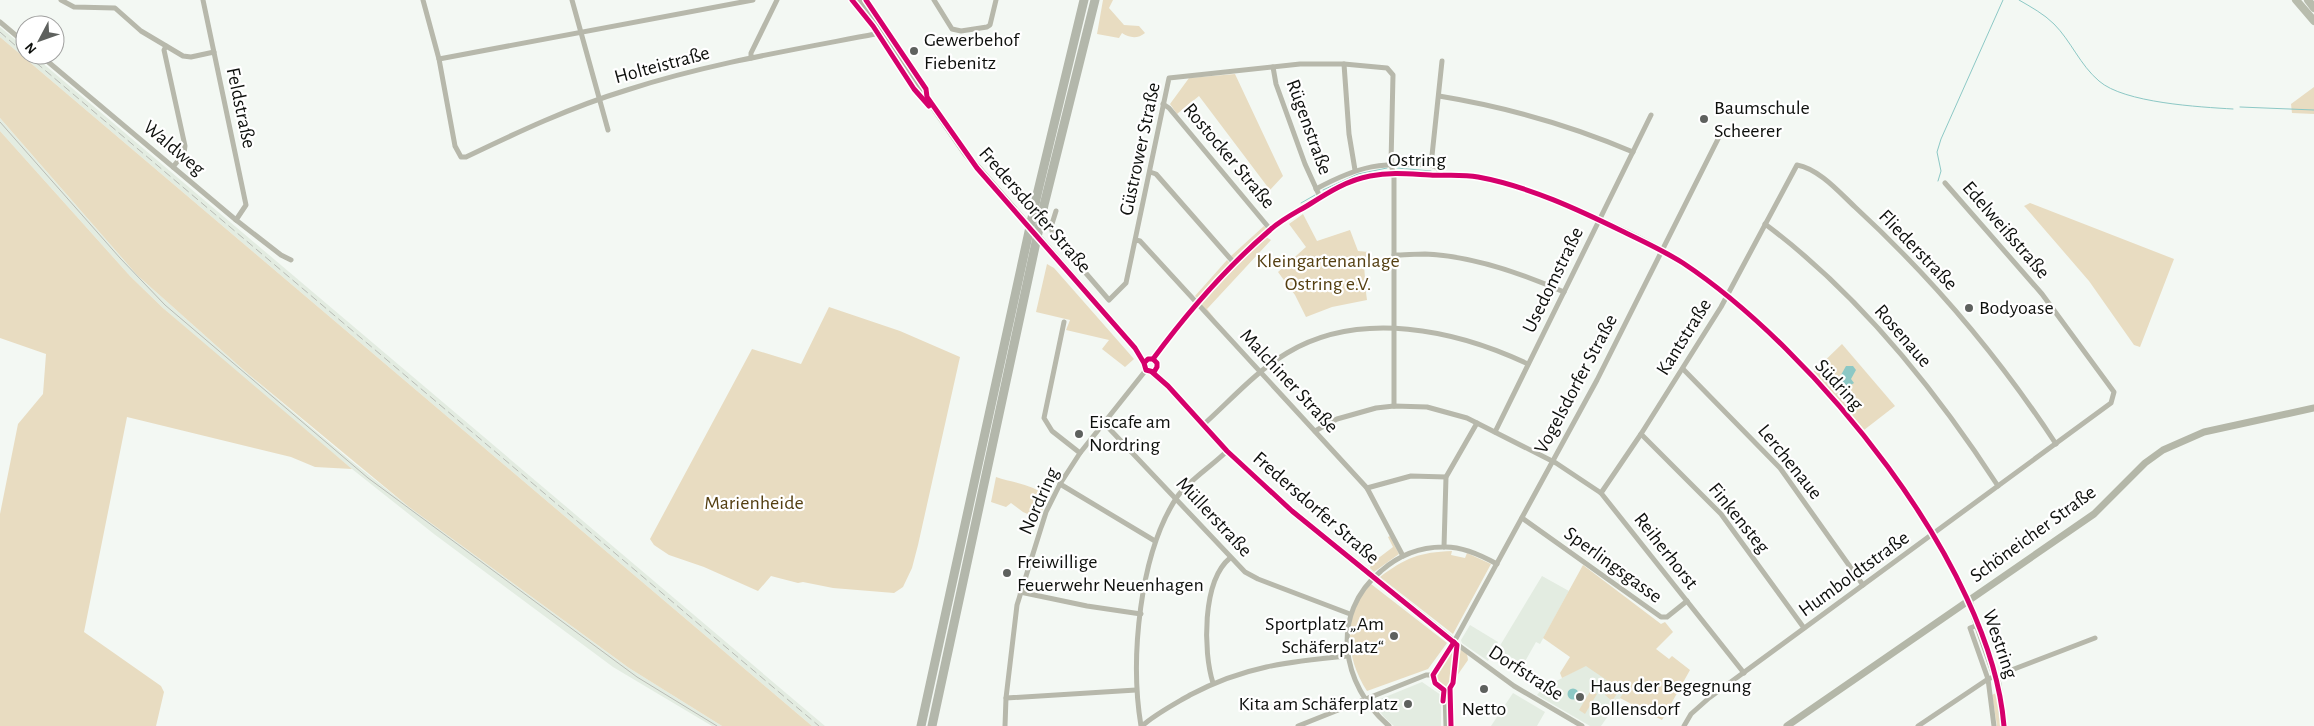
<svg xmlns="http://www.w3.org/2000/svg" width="2314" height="726" viewBox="0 0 2314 726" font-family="'Alegreya Sans',sans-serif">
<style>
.built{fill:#e3ece1}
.green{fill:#e8dcc1}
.water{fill:#8cc8c5}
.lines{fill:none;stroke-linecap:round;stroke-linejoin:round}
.stream{stroke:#8cc8c5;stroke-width:1}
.street{stroke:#b7b8ab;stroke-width:5}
.secondary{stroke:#b4b7a8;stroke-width:7}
.primary{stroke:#b8bcad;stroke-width:8}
.highway{stroke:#b3b7ab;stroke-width:9}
.tram{stroke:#b9bcb5;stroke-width:1}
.rail{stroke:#b9bcb5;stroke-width:1;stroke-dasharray:8 4;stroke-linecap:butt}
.cycleway-casing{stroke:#fff;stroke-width:8}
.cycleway{stroke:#d6006c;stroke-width:5}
.poi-dot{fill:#5e615e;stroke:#fff;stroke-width:2}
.labels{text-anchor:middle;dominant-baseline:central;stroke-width:4.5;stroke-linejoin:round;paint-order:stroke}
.poi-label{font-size:20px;fill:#0e100d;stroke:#fff;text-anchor:start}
.street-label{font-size:20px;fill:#0e100d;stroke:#fff}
.park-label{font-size:20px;fill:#543f11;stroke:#fff}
</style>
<rect width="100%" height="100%" fill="#f3f8f3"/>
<g class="built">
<path d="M0 27 25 48V55H33L825 726H812L0 37Z"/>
<path d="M0 118 137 275 247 373 350 460 409 507 629 668 722 726H712L613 667 434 534 352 469 230 367 163 308 130 276 0 131Z"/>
<path d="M1542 576 1569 591 1540 644 1536 642 1523 665 1498 649Z"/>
<path d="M1470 625 1498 642 1488 661 1462 643 1461 640Z"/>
<path d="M1586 665 1625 692 1601 726H1590L1537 695 1542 689Z"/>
<path d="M1422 682 1441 695V726H1394L1384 717 1373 702Z"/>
<path d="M1513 693 1545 712 1537 726H1491Z"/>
</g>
<g class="green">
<path d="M1103 0H1113L1109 8 1124 25 1139 26 1145 33C1138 39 1129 38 1122 33L1119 38 1097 34Z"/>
<path d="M0 37 812 726H722L629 668 409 507 247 373 137 275 0 118Z"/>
<path d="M1235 74 1283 176 1270 190 1199 96 1177 114 1170 104 1189 78Z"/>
<path d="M2314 87V114L2292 113 2291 104Z"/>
<path d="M0 131 130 276 163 308 352 469 315 467 291 457 127 417 84 632 161 686 164 692 156 726H0V514L18 424 43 394 46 354 0 338Z"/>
<path d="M2030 203 2174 259 2140 347 2134 345 2089 281 2026 208 2024 206Z"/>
<path d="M1303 214 1317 241 1350 230 1358 251 1369 252 1370 263 1364 264C1365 276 1365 288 1367 300L1332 307 1306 317 1295 295 1278 272 1306 247 1289 224Z"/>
<path d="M1264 226 1266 228 1265 231 1233 259 1231 256Z"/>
<path d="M1266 237 1271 240 1207 309 1215 319 1202 306V302L1237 264Z"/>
<path d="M1227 260 1230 263 1229 266 1198 299 1195 296Z"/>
<path d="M1047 264 1054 268 1134 359 1125 367 1102 349 1109 340 1066 330 1070 320 1036 312Z"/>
<path d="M829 307 900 331 960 357 918 545 912 568 903 587 894 593 833 588 803 582 798 583 771 576 758 591 704 567 669 555 654 545 650 539 752 349 801 364Z"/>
<path d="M1842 344 1895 406 1864 430 1813 372Z"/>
<path d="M996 477C1013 483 1035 484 1047 498L1039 519 1023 512 1011 503 1006 507 991 502Z"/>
<path d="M1390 536 1399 554 1374 572 1370 568 1371 565 1368 566 1393 547 1388 537Z"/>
<path d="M1452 551 1451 555 1465 558 1467 553 1491 564 1453 634 1380 577C1405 558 1420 552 1452 551Z"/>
<path d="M1583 565 1661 624 1665 622 1673 632 1656 649 1669 659 1672 656 1690 670 1662 720 1620 698 1624 692 1586 666 1562 678 1560 673 1570 657 1543 638Z"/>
<path d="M1371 584 1447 643 1428 669 1367 691C1345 658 1342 613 1371 584Z"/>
<path d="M1457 647 1467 654 1468 660 1447 690 1438 683 1436 674 1453 648Z"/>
<path d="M1612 686 1619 691 1612 701 1605 695Z"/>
<path d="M1591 690 1597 694 1585 714 1579 710Z"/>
<path d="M1998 692 2003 726H1997L1992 695Z"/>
</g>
<g class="water">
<path d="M1846 366H1853L1856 370 1851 379 1854 383 1843 390 1839 389 1836 384Z"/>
<circle cx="1573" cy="694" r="5.5"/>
</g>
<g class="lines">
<g class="stream">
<path d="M2019 0C2031 7 2044 14 2054 24 2071 41 2080 65 2099 81 2124 103 2200 107 2233 109"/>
<path d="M2240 107 2314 110"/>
<path d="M1397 168 1431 171"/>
<path d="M1938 181 1941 171 1937 152 1941 139 2003 0"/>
<path d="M1323 190 1358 174 1387 168"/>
<path d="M1301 203 1315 195"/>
</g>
<g class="street">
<path d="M61 0 74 7 115 8 141 31 183 56 191 57 214 52"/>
<path d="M203 0 246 205 236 220"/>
<path d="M423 0 439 59 455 146 461 157H466C518 132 571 107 627 90 707 64 792 50 875 34L880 31"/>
<path d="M572 0 608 130"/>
<path d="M934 0 952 29 961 31 987 27 990 25 996 0"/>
<path d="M0 22 25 43"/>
<path d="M166 46 164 50 185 146 184 153 173 167"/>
<path d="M40 55 236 220 281 255 291 260"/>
<path d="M751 58V53L777 0"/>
<path d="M439 59 753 0"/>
<path d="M1344 64 1349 134 1355 170"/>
<path d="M1273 67 1276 84 1305 164 1320 197"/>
<path d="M1439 96C1506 107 1570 125 1633 152"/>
<path d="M1163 104 1169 108 1270 229"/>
<path d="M1150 172 1156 174 1235 264"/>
<path d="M1440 175 1438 168 1431 165 1442 61"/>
<path d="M1316 189C1360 165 1382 162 1431 165"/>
<path d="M1056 211 1051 227 1053 235 1109 300 1126 283 1169 78 1300 64H1344L1387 68 1393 75 1391 163 1394 178V406"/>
<path d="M1765 224C1859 294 1935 389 1998 486"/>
<path d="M1136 240 1140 241 1367 488 1403 556"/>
<path d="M1394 255C1404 255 1415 254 1425 254 1473 256 1521 273 1564 292"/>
<path d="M1064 322 1044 418 1052 431 1080 453"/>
<path d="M1153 359C1204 290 1281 202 1366 177 1389 170 1411 175 1435 175 1447 175 1460 175 1472 176 1507 180 1542 196 1574 209 1611 224 1651 241 1684 264 1800 343 1909 475 1969 601"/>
<path d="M1683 369 1780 468 1863 585"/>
<path d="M1103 422 1245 572 1258 579 1350 614"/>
<path d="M1203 425C1230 401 1255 372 1287 353 1360 309 1456 330 1528 364"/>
<path d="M1315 431 1337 419 1376 408 1394 406 1427 407 1467 418 1556 463 1601 493 1744 673"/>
<path d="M1495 432 1651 115"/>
<path d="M1641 434 1721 514 1804 628"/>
<path d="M1060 484 1155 541"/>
<path d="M1367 488 1411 476 1446 477"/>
<path d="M1601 493 1641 434 1721 307 1797 165C1819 169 1839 192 1855 207 1931 277 1999 357 2056 444"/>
<path d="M1522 518 1661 617H1667L1687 601"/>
<path d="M1444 547 1446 477 1477 423"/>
<path d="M1020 592 1087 606 1141 614"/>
<path d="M1978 625 1970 628 1988 679 1994 726"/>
<path d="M1213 683C1203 652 1202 581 1230 558"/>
<path d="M1006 698 1136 690"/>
<path d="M1005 726 1006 698 1017 605 1046 512 1060 484 1080 453 1146 370"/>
<path d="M1141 726C1130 660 1139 554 1177 497 1188 481 1212 466 1227 451"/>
<path d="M1142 726C1157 713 1173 705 1190 695 1245 666 1287 662 1348 656"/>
<path d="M1298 726 1426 675H1433"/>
<path d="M1389 726C1341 685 1329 614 1381 571 1398 556 1420 547 1443 547 1462 546 1481 555 1497 564"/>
<path d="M1582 726 1514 686 1454 642 1597 380 1719 137"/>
<path d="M1684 726 1691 714 1709 698 2111 403 2114 392 2042 294 1945 183"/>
<path d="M1918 726 1988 679 2095 638"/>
</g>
<g class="secondary">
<path d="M859 0 966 154 1135 348 1144 363 1146 370 1154 372 1157 367V363L1153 359H1148L1144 363"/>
<path d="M1152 372 1168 386 1227 451 1292 511 1454 642 1433 675 1435 683 1446 693 1447 726"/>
<path d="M1969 601 1998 684 2004 726"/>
<path d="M1787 726 2094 514 2145 463 2163 450 2204 432 2314 408"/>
</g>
<g class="primary">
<path d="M2296 0 2314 21"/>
<path d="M2308 0 2314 8"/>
</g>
<g class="highway">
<path d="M921 726 1037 195 1084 0"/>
<path d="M932 726 1044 205 1095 0"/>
</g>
<path class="tram" d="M0 122 120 258 165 305 368 478 637 677 717 726"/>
<g class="rail">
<path d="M0 32 25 54"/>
<path d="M27 55 819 726"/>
</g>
<g class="cycleway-casing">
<g id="cycleway">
<path d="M852 0 873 26 914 89 929 106"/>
<path d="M866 0 926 89 927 97 977 168 1135 348 1144 363 1146 370 1154 372 1157 367V363L1153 359H1148L1144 363"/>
<path d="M1153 359C1187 313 1227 267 1270 230 1282 219 1297 212 1310 204 1329 192 1348 180 1370 176 1391 172 1409 174 1430 175 1446 176 1462 174 1478 177 1528 186 1579 210 1624 232 1644 242 1664 251 1683 263 1814 350 1991 565 2004 726"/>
<path d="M1152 372 1168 386 1227 451 1292 511 1457 645 1453 683 1450 688 1451 726"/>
<path d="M1443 701 1444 690 1435 683 1433 675 1454 642"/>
</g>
</g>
<use href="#cycleway" class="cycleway"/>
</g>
<g class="poi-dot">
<circle cx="914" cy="51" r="5"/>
<circle cx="1704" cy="119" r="5"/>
<circle cx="1969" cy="308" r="5"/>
<circle cx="1079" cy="434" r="5"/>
<circle cx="1007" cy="573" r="5"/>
<circle cx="1394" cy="636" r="5"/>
<circle cx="1484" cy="689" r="5"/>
<circle cx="1580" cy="697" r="5"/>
<circle cx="1408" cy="704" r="5"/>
</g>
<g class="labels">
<g class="poi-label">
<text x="924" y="40">Gewerbehof<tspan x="924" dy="23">Fiebenitz</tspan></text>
<text x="1714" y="108">Baumschule<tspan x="1714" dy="23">Scheerer</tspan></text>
<text x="1979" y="308">Bodyoase</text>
<text x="1089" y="422">Eiscafe am<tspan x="1089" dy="23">Nordring</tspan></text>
<text x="1017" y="562">Freiwillige<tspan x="1017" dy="23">Feuerwehr Neuenhagen</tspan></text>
<text x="1384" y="624" text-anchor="end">Sportplatz „Am<tspan x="1384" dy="23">Schäferplatz“</tspan></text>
<text x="1590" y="686">Haus der Begegnung<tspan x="1590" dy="23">Bollensdorf</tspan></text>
<text x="1398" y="704" text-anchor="end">Kita am Schäferplatz</text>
<text x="1484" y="709" text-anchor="middle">Netto</text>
</g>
<g class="street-label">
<text transform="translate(662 65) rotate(-15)">Holteistraße</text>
<text transform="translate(241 108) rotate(78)">Feldstraße</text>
<text transform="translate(1309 127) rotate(70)">Rügenstraße</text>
<text transform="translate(174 148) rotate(40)">Waldweg</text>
<text transform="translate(1140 149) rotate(-78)">Güstrower Straße</text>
<text transform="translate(1229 156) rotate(50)">Rostocker Straße</text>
<text x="1417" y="160">Ostring</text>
<text transform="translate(1035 210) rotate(49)">Fredersdorfer Straße</text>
<text transform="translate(2006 230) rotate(49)">Edelweißstraße</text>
<text transform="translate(1918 250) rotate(46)">Fliederstraße</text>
<text transform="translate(1553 280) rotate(-64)">Usedomstraße</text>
<text transform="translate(1903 336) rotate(49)">Rosenaue</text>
<text transform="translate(1684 337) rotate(-58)">Kantstraße</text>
<text transform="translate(1289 381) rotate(47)">Malchiner Straße</text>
<text transform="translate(1576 384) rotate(-62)">Vogelsdorfer Straße</text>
<text transform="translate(1839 385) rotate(48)">Südring</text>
<text transform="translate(1790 462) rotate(51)">Lerchenaue</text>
<text transform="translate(1039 501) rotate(-66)">Nordring</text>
<text transform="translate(1316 508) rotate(41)">Fredersdorfer Straße</text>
<text transform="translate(1214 517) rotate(47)">Müllerstraße</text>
<text transform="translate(1739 518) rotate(51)">Finkensteg</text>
<text transform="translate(2033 534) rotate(-36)">Schöneicher Straße</text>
<text transform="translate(1666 551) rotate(52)">Reiherhorst</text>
<text transform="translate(1613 565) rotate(36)">Sperlingsgasse</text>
<text transform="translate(1854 574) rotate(-36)">Humboldtstraße</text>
<text transform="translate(2000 644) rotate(71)">Westring</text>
<text transform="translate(1526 673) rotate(33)">Dorfstraße</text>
</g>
<g class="park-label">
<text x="1328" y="261">Kleingartenanlage<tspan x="1328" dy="23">Ostring e.V.</tspan></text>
<text x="754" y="503">Marienheide</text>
</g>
</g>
<g transform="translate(40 40) rotate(229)"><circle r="24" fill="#ffffff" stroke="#9f9f9e"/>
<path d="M0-4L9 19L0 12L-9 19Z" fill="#5e615e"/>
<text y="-8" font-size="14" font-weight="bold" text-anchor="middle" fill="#0e100d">N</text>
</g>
</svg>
